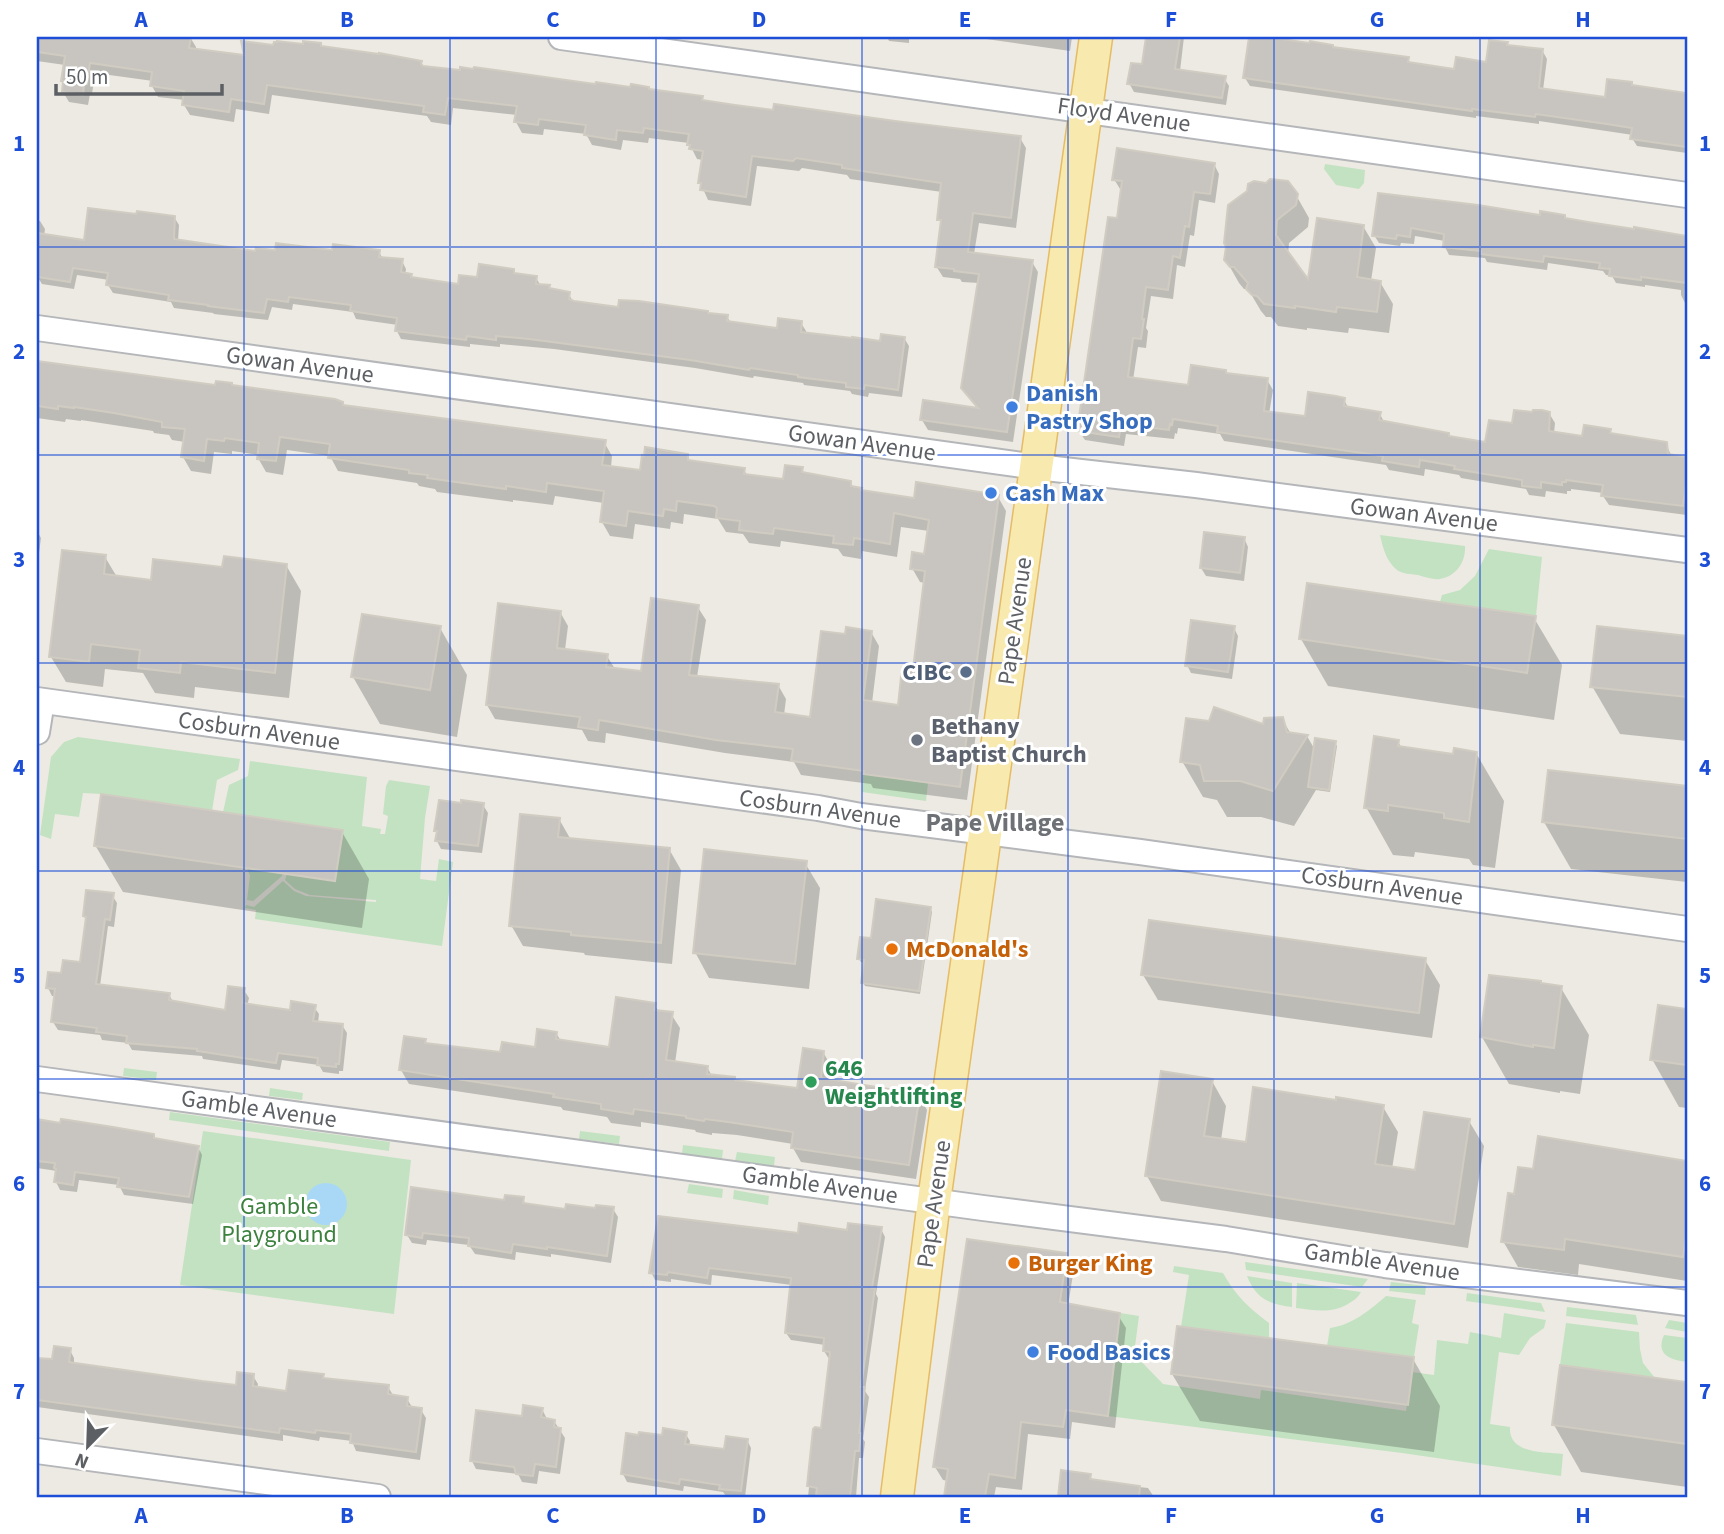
<svg xmlns="http://www.w3.org/2000/svg" width="1724" height="1534" viewBox="0 0 1724 1534" font-family="'Source Sans 3',sans-serif">
<style>
.green{fill:#c3e2c2}
.water{fill:#a9d8f7}
.shadow{fill:#0003}
.building{fill:#c8c5c0;stroke:#d1ccc2;stroke-width:2}
.lines{fill:none;stroke-linecap:round;stroke-linejoin:round}
.minor-casing{stroke:#b4b6b9;stroke-width:28}
.major-casing{stroke:#e5bc64;stroke-width:35}
.minor{stroke:#fff;stroke-width:24}
.major{stroke:#f8e9ae;stroke-width:32}
.grid{fill:none;stroke:#1d4ed8;stroke-width:2;stroke-opacity:0.55}
.shop-dot{fill:#3f7fe0;stroke:#fff;stroke-width:2.5}
.service-dot{fill:#5c6f8a;stroke:#fff;stroke-width:2.5}
.worship-dot{fill:#6b7280;stroke:#fff;stroke-width:2.5}
.food-dot{fill:#e8710a;stroke:#fff;stroke-width:2.5}
.leisure-dot{fill:#2e9e5b;stroke:#fff;stroke-width:2.5}
.labels{text-anchor:middle;dominant-baseline:central;stroke-width:6;stroke-linejoin:round;paint-order:stroke}
.street-label{font-size:24px;fill:#5c5f63;stroke:#fff}
.shop-label{font-size:24px;font-weight:bold;fill:#366cbe;stroke:#fff;text-anchor:start}
.service-label{font-size:24px;font-weight:bold;fill:#4e5e75;stroke:#fff;text-anchor:end}
.worship-label{font-size:24px;font-weight:bold;fill:#5b616d;stroke:#fff;text-anchor:start}
.food-label{font-size:24px;font-weight:bold;fill:#c56008;stroke:#fff;text-anchor:start}
.leisure-label{font-size:24px;font-weight:bold;fill:#27864d;stroke:#fff;text-anchor:start}
.park-label{font-size:24px;fill:#3c813d;stroke:#fff}
.neighbourhood-label{font-size:26px;font-weight:bold;fill:#6d7175;stroke:#fff}
.neatline{fill:none;stroke:#1d4ed8;stroke-width:2.5}
.grid-label{font-size:23px;text-anchor:middle;font-weight:bold;fill:#1d4ed8}
</style>
<rect width="100%" height="100%" fill="#edeae3"/>
<g class="green">
<path d="M1325 164 1365 170 1364 183 1359 189 1336 185 1324 169Z"/>
<path d="M1380 535 1465 546C1466 561 1457 576 1440 579 1434 580 1425 577 1418 575 1411 574 1402 574 1397 570 1386 561 1383 548 1380 535Z"/>
<path d="M1489 549 1542 557 1536 616 1440 602 1442 595 1460 590 1475 576Z"/>
<path d="M78 737 240 759 238 770 217 780 212 811 101 794 83 793 79 817 55 814 51 839 40 835 51 757 64 742Z"/>
<path d="M250 761 367 777 362 826 381 829 380 834H385L388 816 383 814 386 786 389 780 430 786 425 818 420 879 436 881 439 859 453 862 442 946 255 919 256 910 245 908 246 905 254 907 283 881 294 891 306 896 376 902V900L310 895 295 889 285 880 287 874 335 881 342 830 223 812 229 785 248 776Z"/>
<path d="M863 774 928 783 926 801 862 792Z"/>
<path d="M247 868 283 873 282 876 253 901 247 900 250 876Z"/>
<path d="M124 1068 157 1072 156 1080 123 1076Z"/>
<path d="M270 1088 303 1093 302 1100 269 1096Z"/>
<path d="M170 1112 390 1142 389 1151 169 1120Z"/>
<path d="M203 1131 411 1160 394 1314 180 1285Z"/>
<path d="M580 1131 620 1136 619 1144 579 1139Z"/>
<path d="M683 1145 723 1150 722 1159 682 1154Z"/>
<path d="M737 1152 775 1157 774 1166 735 1161Z"/>
<path d="M689 1184 723 1189 722 1198 687 1193Z"/>
<path d="M734 1190 769 1196 768 1205 733 1199Z"/>
<path d="M1245 1262 1368 1279 1362 1287 1246 1270Z"/>
<path d="M1174 1266 1223 1273C1235 1295 1249 1308 1269 1323V1338L1181 1327 1189 1275 1173 1272Z"/>
<path d="M1247 1276 1292 1283V1307C1269 1304 1256 1299 1247 1276Z"/>
<path d="M1391 1282 1426 1286 1425 1295 1389 1291Z"/>
<path d="M1297 1283 1361 1292C1357 1299 1354 1300 1348 1304 1330 1314 1315 1310 1296 1308Z"/>
<path d="M1467 1293 1541 1303 1545 1312 1466 1301Z"/>
<path d="M1386 1296 1416 1300 1412 1323 1419 1325 1414 1357 1327 1346 1330 1328C1352 1325 1370 1310 1386 1296Z"/>
<path d="M1567 1307 1636 1315 1638 1325 1566 1316Z"/>
<path d="M1120 1313 1139 1316 1134 1354 1163 1384 1260 1399 1261 1390 1406 1411 1412 1372 1434 1375 1437 1340 1468 1344 1470 1332 1501 1338 1504 1313 1546 1320 1544 1328 1530 1338 1519 1355 1499 1352 1490 1424 1510 1427C1508 1454 1544 1452 1563 1454L1561 1476 1402 1453 1108 1416Z"/>
<path d="M1669 1320 1687 1323V1332L1665 1328Z"/>
<path d="M1566 1323 1639 1332 1640 1349 1643 1363 1655 1378 1560 1365Z"/>
<path d="M1664 1335 1687 1338V1362C1671 1360 1655 1355 1664 1335Z"/>
</g>
<circle class="water" cx="326" cy="1204" r="21"/>
<g class="shadow">
<path d="M37 37H190L196 47V50L246 57 275 47 322 48 420 63 423 67 649 91 701 98 704 102 735 107 1020 138 1026 148 1016 228 979 223 974 254 1032 262 1038 272 1013 442 928 430 922 420 978 409 963 388 979 283 962 282 960 279 943 277 936 266 942 225 939 219 942 192 850 179 847 175 802 168 799 171 757 166 751 206 708 200 700 182 703 160 697 159 689 143 649 138 648 143 623 140 621 150 592 145 586 134 544 129 543 135 522 133 516 122 517 115 453 108 451 125 431 122 427 116 272 95 269 114 236 109 234 122 190 115 184 105 185 100 158 97 152 86 153 81 95 73 92 94H90L88 105 69 102 63 92 65 65 37 61Z"/>
<path d="M883 37H909V43L889 41 887 37Z"/>
<path d="M972 37H1072L1070 51Z"/>
<path d="M1147 37H1184L1180 71 1224 78 1229 86 1226 105 1134 92 1129 83 1143 66Z"/>
<path d="M1251 37 1408 59 1411 64 1455 71 1488 64 1507 44 1508 47 1542 50 1547 59 1543 90 1606 99 1633 87 1687 94V153L1637 146 1632 138 1633 135 1539 121V124L1476 116V118L1250 86 1245 78Z"/>
<path d="M1214 164 1219 174 1215 203 1199 200 1194 236 1190 235 1185 267 1177 265 1173 299 1151 296 1146 328 1148 331 1146 348 1138 347 1133 380 1190 387 1227 375 1267 380 1273 390 1269 414 1306 418 1344 400 1349 409 1380 414 1384 422 1448 435 1450 438 1487 444 1513 425 1549 413 1555 423 1554 433 1583 438 1609 430 1613 436 1666 444 1672 457 1687 458V515L1609 505 1603 496V493L1571 489V491H1567V494L1546 491 1545 497 1529 495 1526 489 1461 478 1459 475 1425 469 1424 476 1389 470 1386 465 1224 441 1220 434 1178 428 1177 434 1175 433 1174 439 1126 434 1124 446 1085 440 1079 431 1118 220 1122 189H1120L1114 179Z"/>
<path d="M1296 195 1309 218 1308 227 1289 243 1288 254 1309 283 1363 226 1376 248 1371 281 1380 282 1393 304 1389 333 1349 328 1348 333 1307 328V330L1278 326 1271 317H1266L1261 311 1248 289H1244L1239 283 1226 260Z"/>
<path d="M1380 195 1687 237V303H1685L1681 295V290L1645 285V287L1616 283 1612 276 1606 275 1603 271 1548 263 1547 270 1487 262 1485 258 1449 255 1445 247V241L1415 236 1414 244 1401 243 1400 246 1379 243 1374 235Z"/>
<path d="M138 216 174 217 179 225 178 241 257 253 379 252 383 259 402 261 406 269 405 275H411L413 279 460 286 478 279 513 271 516 275 536 278 541 286 549 287 551 290 568 293 574 303 620 309 727 316 731 324 779 330 801 323 806 331V335L881 343 904 338 909 346 902 397 869 393 868 397 852 394 850 391 804 385 803 383 754 376 753 378 695 368 554 349 500 344V347L470 344V347L401 339 397 331 398 325 356 319 353 312 293 304 292 310 272 307 268 320 214 314 213 313 174 308 171 302 113 293 108 285 109 280 77 275 74 289 42 284 37 276 39 266H37V220L40 221 45 229 44 236 85 242Z"/>
<path d="M37 362 216 387H233L342 403 344 406 604 442 612 456 611 467 642 472 687 456 691 462 744 470 748 477 784 481 802 469 805 475 850 482 854 488 861 489 862 492 915 500 998 497 1006 511 967 800 873 788 871 784 801 775 794 762 725 753 606 733 605 743 588 741 582 730 495 719 487 705 560 612 568 626 565 650 607 656 615 669 642 673 697 606 706 620 697 677 778 685 786 699 784 715 811 719 846 636 871 632 879 646 872 703 899 707 914 671 925 583 920 582 912 568 926 556 929 531 901 527 897 557 862 551 861 559 843 556 838 549 781 541 780 547 749 543 743 534 726 532 718 519 684 514 683 524 671 522 670 529 635 524 633 539 610 536 602 522 604 503 555 496 553 505 513 500V502L437 492 435 489 419 486 417 483 338 471 330 456 287 450 283 475 266 472 258 458 259 455 232 451V454L214 452 211 474 191 471 183 457 185 442 172 440 169 435 154 433 153 431 81 420V421L66 419 65 422 37 418Z"/>
<path d="M37 531 41 538 37 568Z"/>
<path d="M1244 538 1248 547 1244 581 1206 576 1201 568Z"/>
<path d="M105 557 117 577 153 581 224 569 286 565 301 591 289 698 195 687 194 698 155 693 143 673 105 669 103 687 66 682 51 657Z"/>
<path d="M1534 618 1562 665 1554 720 1328 686 1301 639Z"/>
<path d="M440 628 467 675 457 737 380 724 353 677Z"/>
<path d="M1234 628 1238 636 1232 679 1191 673 1187 665Z"/>
<path d="M1598 628 1687 638V741L1620 734 1592 686Z"/>
<path d="M1282 719 1291 734 1307 736 1315 750 1335 743 1337 746 1330 792 1316 790 1294 826 1261 817H1227L1217 800 1203 797 1182 761Z"/>
<path d="M1398 742 1402 748 1455 756 1476 753 1504 801 1495 868 1473 865 1469 859 1415 852 1414 857 1393 855 1366 807Z"/>
<path d="M1549 772 1687 788V882L1571 869 1544 822Z"/>
<path d="M483 805 488 813 482 853 441 849 437 841 438 833 436 830Z"/>
<path d="M559 819 571 840 669 849 681 870 672 964 585 955 584 953 523 946 511 925Z"/>
<path d="M342 832 369 879 362 928 123 892 95 845Z"/>
<path d="M805 863 820 888 809 989 709 978 695 952Z"/>
<path d="M112 895 117 903 114 927 108 926 100 986 169 995 174 1003 226 1012 244 990 249 998 247 1006 291 1012 314 1007 319 1014 318 1023 342 1025 347 1033 343 1071H339V1074L323 1072 319 1065 282 1060 280 1070 203 1059 202 1056 132 1050 128 1043 102 1040 100 1035 58 1030 53 1022 56 996H52L48 988 63 975 81 963 87 921 84 916Z"/>
<path d="M930 908 932 912 920 994 865 986 863 982 865 963 861 962 859 959 872 940Z"/>
<path d="M1425 960 1440 985 1432 1038 1158 1000 1143 975Z"/>
<path d="M1561 988 1589 1035 1580 1094 1560 1091V1093L1509 1084 1482 1037Z"/>
<path d="M654 1004 659 1012 671 1014 680 1028 675 1063 707 1067 712 1076 734 1079 736 1082 799 1090 823 1052 831 1066 829 1081 919 1096 927 1110 916 1179 801 1162 793 1148V1144L737 1135 712 1133V1135L696 1132 695 1130 641 1122V1127L611 1123 607 1117 563 1110 561 1107 409 1084 401 1070 425 1040 428 1045 502 1054 537 1049 556 1033 561 1041 611 1049Z"/>
<path d="M1659 1007 1687 1011V1108L1679 1107 1652 1059Z"/>
<path d="M1212 1081 1226 1106 1221 1140 1247 1144 1337 1102 1383 1107 1398 1132 1392 1169 1416 1172 1469 1121 1484 1146 1468 1248 1161 1201 1147 1176Z"/>
<path d="M37 1121 153 1135 156 1141 198 1147 202 1155 193 1204 124 1195 119 1185 79 1180 77 1192 60 1190 56 1182 57 1171 37 1168Z"/>
<path d="M1578 1145 1687 1162V1281L1579 1264 1578 1275 1518 1267 1503 1241 1516 1196 1535 1171Z"/>
<path d="M523 1199 526 1205 566 1211 613 1209 618 1217 611 1263 551 1254V1257L516 1252 515 1260 475 1254 469 1245 427 1240 426 1245 412 1243 407 1235 505 1202Z"/>
<path d="M881 1229 885 1237 876 1294 878 1298 865 1391 869 1397 863 1439 865 1442 863 1458H859L856 1497H808L815 1430H823L831 1359H829L824 1351 825 1345 791 1340 786 1333 792 1285 712 1275 711 1285 671 1279V1282L655 1280 651 1272 799 1235Z"/>
<path d="M1066 1254 1074 1268 1068 1306 1118 1315 1126 1328 1115 1428 1072 1422 1070 1439 1028 1434 1022 1490 996 1487 994 1497H946L948 1481 943 1480 935 1467Z"/>
<path d="M70 1350 74 1358V1365L237 1387 253 1376 258 1384 257 1388 287 1393 322 1376 325 1380 388 1387 393 1395 407 1399 412 1407 421 1410 426 1418 420 1460 356 1451 352 1441 320 1437 319 1441 283 1435V1441L37 1407V1359L53 1361Z"/>
<path d="M1413 1359 1440 1406 1434 1452 1200 1421 1172 1374Z"/>
<path d="M1562 1367 1687 1384V1487L1581 1472 1554 1425Z"/>
<path d="M542 1409 546 1417V1420L554 1421 565 1438 560 1474 539 1471 537 1484 522 1482 518 1474 476 1469 472 1461 523 1418Z"/>
<path d="M685 1433 690 1441 689 1446 726 1451 747 1440 751 1448 745 1497 726 1496 723 1492 684 1486 683 1491 627 1482 623 1474Z"/>
<path d="M1062 1472 1090 1475 1093 1482 1148 1488 1154 1497H1059Z"/>
</g>
<g class="building">
<path d="M37 37H191L189 48 244 55 241 41 273 45 274 42H277V41L303 44V41L321 43V46L379 54V53L422 61 421 64 423 66 460 70V67L473 69 474 67 566 80 595 84 596 82 630 87 631 84 649 87V89L703 96 702 100 735 105 773 110 774 104 895 121 1021 136 1011 218 973 213 968 252 1033 260 1007 432 920 420 923 400 978 408 961 388 979 274 954 271V269L935 267 941 220H937L941 183 842 168V165L796 158 793 161 752 156 746 197 700 190 701 183H698L703 151 689 149 690 145H687L689 134 644 128 643 133 617 130 616 140 584 135 586 125 539 119 538 125 514 122 517 106 448 98 445 115 423 112 424 106 267 85 264 104 231 99 229 112 182 105 184 91 150 86 152 72 90 63 87 84H84L83 95 62 92 63 81H61L65 56 37 52Z"/>
<path d="M1146 37H1180L1175 69 1226 76 1222 98 1127 84 1131 63 1142 64Z"/>
<path d="M1249 37H1268L1309 43 1310 41 1333 45V47L1409 57 1408 62 1454 69 1456 57 1486 62 1489 40 1508 42 1507 45 1543 49 1539 88 1605 97 1607 79 1632 82V85L1687 93V147L1630 139 1632 128 1607 124 1536 114 1535 117 1472 109V111L1243 78Z"/>
<path d="M1117 148 1215 163 1210 194 1194 192 1189 227 1185 226 1180 258 1173 256 1168 290 1146 287 1142 319H1144L1141 339 1133 338 1128 377 1188 385 1191 365 1226 370V373L1268 378 1264 411 1305 416 1308 392 1336 396 1345 398 1344 406 1381 412 1379 420 1449 433V436L1485 442 1489 420 1512 423 1514 410 1532 412 1533 410H1542L1550 412 1549 431 1582 436 1584 425 1611 429 1610 433 1667 442 1668 454 1687 457V475L1683 506 1601 496 1603 485 1566 480V482H1562V485L1541 482V488L1522 486V480L1454 469 1455 466 1420 460 1419 467 1382 461 1383 456 1217 432 1218 426 1173 419 1172 425 1170 424 1169 430 1121 424 1119 437 1077 431 1108 217 1117 218 1122 181 1112 180Z"/>
<path d="M1270 179 1288 181 1298 194 1296 205 1277 220 1276 235 1308 279 1317 218 1364 225 1357 277 1381 281 1377 312 1337 307 1336 312 1295 306V308L1264 304 1257 296 1252 295 1246 289 1248 283 1234 267H1230L1224 260 1226 247 1224 243 1228 205 1247 191 1248 184 1254 181 1266 183Z"/>
<path d="M1378 193 1478 205 1540 215V211L1565 215V218L1588 222 1634 229V227L1687 236V283L1641 277V280L1609 276 1610 269 1599 268 1600 263 1544 256 1543 262 1481 254V251L1443 247 1444 234 1411 228 1410 237 1397 235 1396 239 1372 236Z"/>
<path d="M88 208 136 214 137 211 175 216 174 239 255 251 256 248 275 250 276 243 332 250 333 244 380 250 379 257 403 259 401 272 412 274 411 277 458 284 459 275 477 277 479 264 514 269V273L537 276 536 284 550 285 549 288 570 292 569 299 574 301 618 307 619 300 639 301 708 311V313L728 315 727 321 777 328 778 318 802 321 801 332 852 338V337L880 341 881 334 905 337 898 390 865 385 864 389 846 387V383L798 377V375L750 368 749 370 690 360 529 339 496 336V340L467 336 466 340 395 331 397 318 350 311 351 305 289 297 288 302 267 299 264 313 208 306V305L168 300 169 295 106 285 108 273 73 268 70 282 37 277V233L84 240Z"/>
<path d="M37 361 215 385 216 381 232 383V385L335 399 343 402V405L606 440 602 465 640 470 642 455 644 456 645 447 688 454V460L745 468 744 474 783 479 785 465 803 467 802 472 851 481V486L862 488 861 490 914 498 916 482 999 495 960 787 863 774 864 771 791 761 793 749 716 740 599 720 598 730 578 727 580 717 486 705 498 603 561 611 557 648 608 654 606 667 641 671 651 598 699 605 689 675 779 684 775 712 810 717 821 631 845 634 846 627 872 631 863 700 898 705 902 668 913 669 925 571 910 569 912 552 924 554 929 520 894 513 890 544 854 538 853 545 833 543 834 536 774 528 773 534 739 530 740 521 716 518 717 508 714 506 677 501 676 511 664 509 663 516 628 511 626 526 600 522 604 491 547 483 546 492 506 486V489L427 478 428 475 409 473V470L328 458 330 444 280 437 276 461 257 459 259 443 225 438 224 441 207 439 204 461 181 457 185 429 162 427V422L114 413 74 407V408L58 406V409L37 406Z"/>
<path d="M1204 532 1245 537 1240 573 1200 568Z"/>
<path d="M62 550 106 555 104 574 151 580 153 559 222 567 224 556 287 564 275 673 181 662 180 673 138 668 140 650 91 644 89 662 49 657Z"/>
<path d="M1307 583 1536 616 1527 673 1299 639Z"/>
<path d="M362 614 441 626 430 690 351 677Z"/>
<path d="M1191 620 1235 626 1228 672 1185 666Z"/>
<path d="M1597 626 1687 636V697L1590 687Z"/>
<path d="M1214 707 1263 724 1264 718 1283 717 1287 732 1308 735 1273 791 1240 781H1204L1200 765 1180 762 1186 718 1209 721Z"/>
<path d="M1374 736 1399 740 1398 746 1453 754 1454 748 1477 752 1469 822 1444 818V813L1388 805V811L1364 808Z"/>
<path d="M1315 738 1336 741 1329 790 1308 787Z"/>
<path d="M1548 770 1687 786V839L1542 822Z"/>
<path d="M101 794 343 830 335 881 94 846Z"/>
<path d="M439 800 461 803V800L484 803 478 846 435 841 437 831H434Z"/>
<path d="M520 814 560 818 558 837 670 848 661 943 571 935V932L509 926Z"/>
<path d="M704 849 807 861 795 964 693 953Z"/>
<path d="M86 890 114 893 110 920 105 919 96 984 170 993 169 1000 225 1010 228 986 245 988 243 1003 290 1010 291 1001 316 1005 313 1021 343 1024 339 1064H336V1067L317 1065 318 1058 278 1053 276 1063 197 1051V1049L126 1043 127 1036 96 1032 97 1028 51 1022 55 989 46 988 48 972 61 973 63 960 80 962 86 917 83 916Z"/>
<path d="M876 899 931 907 919 991 861 983 864 960 857 959 860 937 871 938Z"/>
<path d="M1149 920 1426 958 1419 1013 1141 975Z"/>
<path d="M1489 975 1541 981V983L1562 986 1554 1048 1533 1045V1047L1480 1037Z"/>
<path d="M616 997 656 1003 655 1010 673 1012 666 1060 708 1066 707 1074 735 1077V1080L797 1088 803 1048 824 1051 821 1078 920 1094 909 1165 791 1148 793 1132 728 1122 705 1119 704 1121 686 1118V1116L634 1109 633 1114 601 1109V1104L553 1097 554 1094 399 1070 404 1036 426 1039 425 1043 500 1052 502 1042 535 1047 537 1029 557 1032 556 1039 609 1047Z"/>
<path d="M1658 1005 1687 1009V1065L1650 1060Z"/>
<path d="M1161 1071 1213 1079 1204 1136 1246 1142 1253 1087 1336 1100V1097L1384 1105 1375 1164 1415 1170 1424 1112 1470 1119 1454 1224 1145 1176Z"/>
<path d="M37 1119 60 1123 61 1119 113 1127 154 1134V1138L199 1146 189 1197 117 1187 119 1178 75 1172 73 1185 54 1182 56 1169 54 1168 55 1163 37 1161Z"/>
<path d="M1538 1136 1687 1161V1227L1683 1257 1565 1239 1564 1250 1501 1242 1508 1193 1514 1194 1518 1167 1533 1169Z"/>
<path d="M411 1187 504 1200 505 1195 524 1197 523 1203 565 1209 566 1204 595 1208 596 1205 614 1207 607 1256 547 1247V1249L513 1244 511 1253 468 1246 469 1238 423 1233 422 1238 405 1235Z"/>
<path d="M658 1216 798 1233 799 1223 847 1230 848 1223 882 1227 872 1288H875L861 1387H865L859 1433H861L859 1451H855L850 1497 816 1495 817 1488 807 1486 813 1429 815 1427 821 1428 830 1352 823 1351 824 1338 785 1333 791 1278 709 1268 707 1278 668 1272 667 1275 649 1273Z"/>
<path d="M967 1239 1067 1253 1060 1302 1120 1313 1108 1416 1066 1410 1063 1427 1021 1422 1015 1478 989 1474 985 1497H944L948 1469 933 1467Z"/>
<path d="M1177 1326 1414 1357 1408 1405 1171 1374Z"/>
<path d="M54 1346 71 1348 69 1362 75 1363 202 1381 236 1385 237 1372 254 1374 253 1386 286 1391 289 1370 324 1374 323 1378 389 1385 388 1394 408 1397 407 1406 422 1408 416 1452 350 1443 351 1434 316 1430 315 1433 280 1428 279 1433 37 1400V1358L52 1359Z"/>
<path d="M1560 1365 1687 1382V1444L1552 1425Z"/>
<path d="M523 1405 543 1408 541 1417 555 1420 554 1427 561 1428 556 1467 535 1464 533 1476 516 1474 514 1467 470 1461 476 1410 522 1416Z"/>
<path d="M663 1428 687 1432 685 1444 724 1449 726 1436 748 1439 741 1491 719 1489 720 1485 680 1479 679 1484 621 1474 626 1433 638 1435 639 1432 662 1435Z"/>
<path d="M1061 1470 1091 1474 1090 1479 1140 1486 1139 1497H1058Z"/>
</g>
<g class="lines">
<g class="minor-casing">
<g id="minor">
<path d="M561 37 1687 195"/>
<path d="M37 328 1037 467 1196 485 1687 550"/>
<path d="M37 700 818 808 861 816 1140 852 1687 929"/>
<path d="M37 732 42 701"/>
<path d="M37 1079 983 1208 1226 1239 1385 1265 1687 1303"/>
<path d="M37 1451 378 1497"/>
</g>
</g>
<g class="major-casing">
<path id="major" d="M897 1497 934 1201 1096 37"/>
</g>
<use href="#minor" class="minor"/>
<use href="#major" class="major"/>
</g>
<path class="grid" d="M244 37V1497M450 37V1497M656 37V1497M862 37V1497M1068 37V1497M1274 37V1497M1480 37V1497M37 247H1687M37 455H1687M37 663H1687M37 871H1687M37 1079H1687M37 1287H1687"/>
<g class="shop-dot">
<circle cx="1012" cy="407" r="7"/>
<circle cx="991" cy="493" r="7"/>
<circle cx="1033" cy="1352" r="7"/>
</g>
<circle class="service-dot" cx="966" cy="672" r="7"/>
<circle class="worship-dot" cx="917" cy="740" r="7"/>
<g class="food-dot">
<circle cx="892" cy="949" r="7"/>
<circle cx="1014" cy="1263" r="7"/>
</g>
<circle class="leisure-dot" cx="811" cy="1082" r="7"/>
<g class="labels">
<g class="street-label">
<text transform="translate(1124 115) rotate(8)">Floyd Avenue</text>
<text transform="translate(300 365) rotate(8)">Gowan Avenue</text>
<text transform="translate(862 443) rotate(8)">Gowan Avenue</text>
<text transform="translate(1424 515) rotate(7)">Gowan Avenue</text>
<text transform="translate(1015 621) rotate(-82)">Pape Avenue</text>
<text transform="translate(259 731) rotate(8)">Cosburn Avenue</text>
<text transform="translate(820 809) rotate(8)">Cosburn Avenue</text>
<text transform="translate(1382 886) rotate(8)">Cosburn Avenue</text>
<text transform="translate(259 1109) rotate(8)">Gamble Avenue</text>
<text transform="translate(820 1185) rotate(8)">Gamble Avenue</text>
<text transform="translate(934 1204) rotate(-82)">Pape Avenue</text>
<text transform="translate(1382 1262) rotate(8)">Gamble Avenue</text>
</g>
<g class="shop-label">
<text x="1026" y="393">Danish<tspan x="1026" dy="28">Pastry Shop</tspan></text>
<text x="1005" y="493">Cash Max</text>
<text x="1047" y="1352">Food Basics</text>
</g>
<g class="service-label">
<text x="952" y="672">CIBC</text>
</g>
<g class="worship-label">
<text x="931" y="726">Bethany<tspan x="931" dy="28">Baptist Church</tspan></text>
</g>
<g class="food-label">
<text x="906" y="949">McDonald's</text>
<text x="1028" y="1263">Burger King</text>
</g>
<g class="leisure-label">
<text x="825" y="1068">646<tspan x="825" dy="28">Weightlifting</tspan></text>
</g>
<g class="park-label">
<text x="279" y="1206">Gamble<tspan x="279" dy="28">Playground</tspan></text>
</g>
<g class="neighbourhood-label">
<text x="995" y="822">Pape Village</text>
</g>
</g>
<rect width="1724" height="1534" fill="none" stroke="#ffffff" stroke-width="77"/>
<g transform="translate(88 1446) rotate(203)" stroke="#ffffff" stroke-width="5" paint-order="stroke">
<path d="M0-5L12 26L0 18L-12 26Z" fill="#5c5f63"/>
<text y="-10" font-size="19" font-weight="bold" text-anchor="middle" fill="#5c5f63">N</text>
</g>
<path d="M56 84v10h166v-10" fill="none" stroke="#5c5f63" stroke-width="3.5"/>
<text x="66" y="84" font-size="21" fill="#5c5f63" stroke="#ffffff" stroke-width="5" paint-order="stroke">50 m</text>
<rect x="38" y="38" width="1648" height="1458" class="neatline"/>
<g class="grid-label">
<text x="141" y="27">A</text>
<text x="347" y="27">B</text>
<text x="553" y="27">C</text>
<text x="759" y="27">D</text>
<text x="965" y="27">E</text>
<text x="1171" y="27">F</text>
<text x="1377" y="27">G</text>
<text x="1583" y="27">H</text>
<text x="19" y="151">1</text>
<text x="1705" y="151">1</text>
<text x="19" y="359">2</text>
<text x="1705" y="359">2</text>
<text x="19" y="567">3</text>
<text x="1705" y="567">3</text>
<text x="19" y="775">4</text>
<text x="1705" y="775">4</text>
<text x="19" y="983">5</text>
<text x="1705" y="983">5</text>
<text x="19" y="1191">6</text>
<text x="1705" y="1191">6</text>
<text x="19" y="1399">7</text>
<text x="1705" y="1399">7</text>
<text x="141" y="1523">A</text>
<text x="347" y="1523">B</text>
<text x="553" y="1523">C</text>
<text x="759" y="1523">D</text>
<text x="965" y="1523">E</text>
<text x="1171" y="1523">F</text>
<text x="1377" y="1523">G</text>
<text x="1583" y="1523">H</text>
</g>
</svg>
